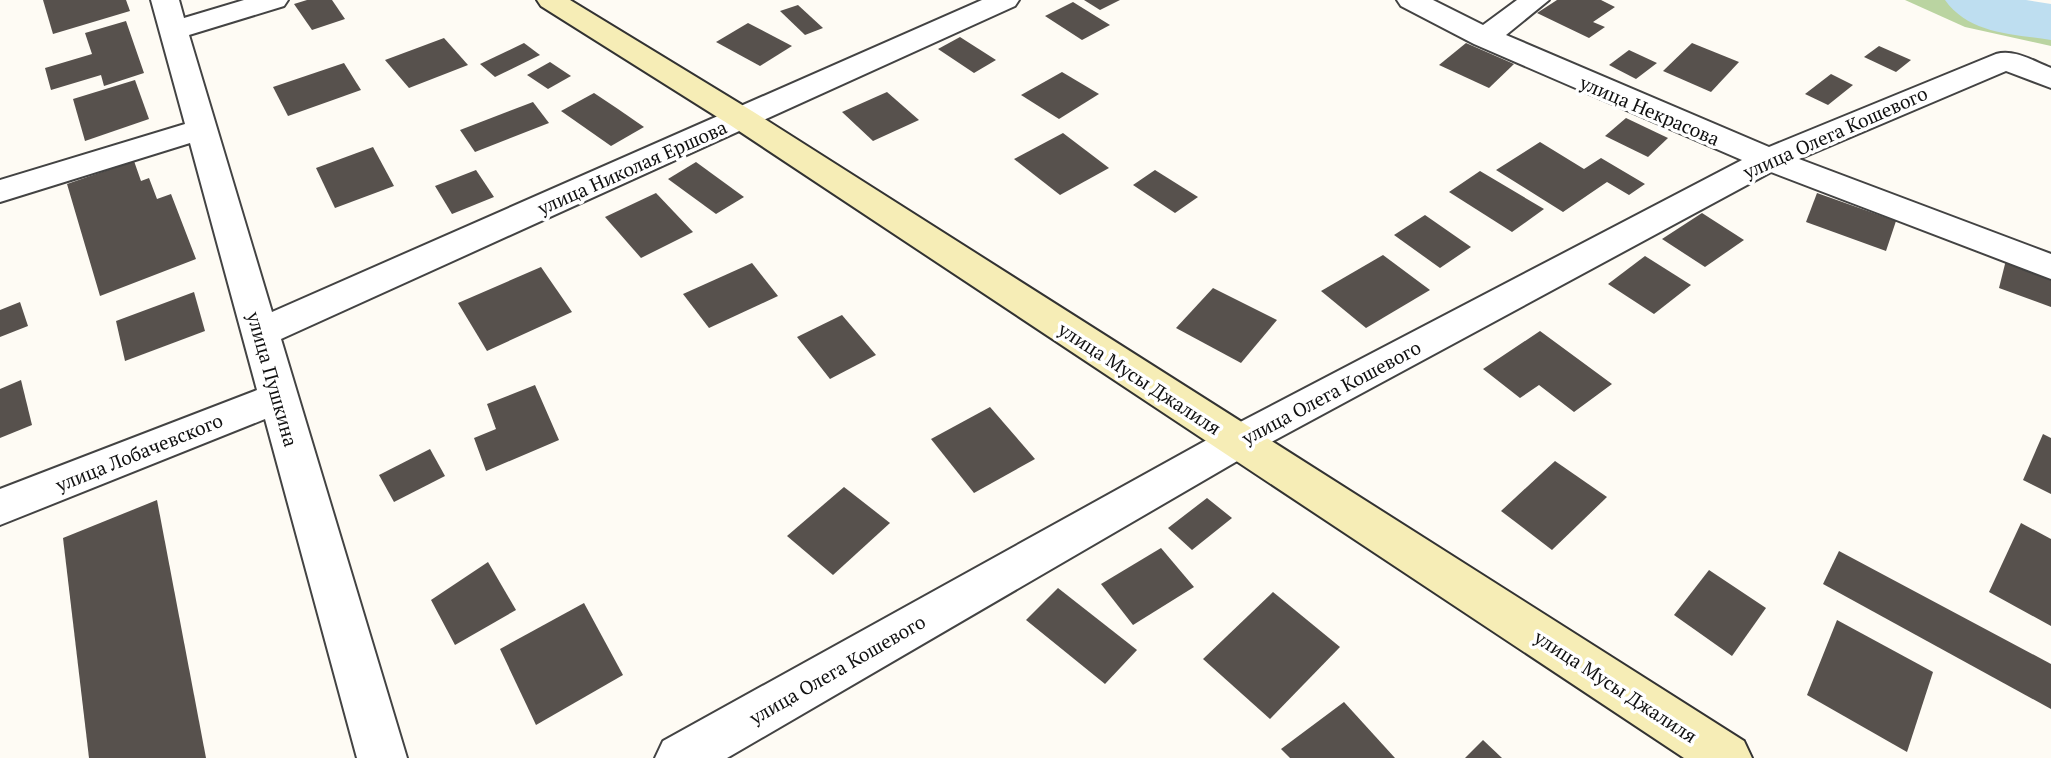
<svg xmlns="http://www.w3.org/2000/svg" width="2051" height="758" viewBox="0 0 2051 758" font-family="'PT Serif',serif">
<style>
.forest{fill:#bad4a1}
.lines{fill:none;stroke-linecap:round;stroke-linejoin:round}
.river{fill:#bedef0;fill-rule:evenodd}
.building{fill:#57514d}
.street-casing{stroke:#434343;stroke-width:4}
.secondary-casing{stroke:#323232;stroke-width:4}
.street{fill:#fff;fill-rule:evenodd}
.secondary{fill:#f6edb6;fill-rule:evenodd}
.labels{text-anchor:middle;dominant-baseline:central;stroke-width:7;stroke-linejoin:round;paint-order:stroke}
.street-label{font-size:19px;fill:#101010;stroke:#fff}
</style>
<rect width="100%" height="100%" fill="#fefbf4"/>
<path class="forest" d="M1905 0H1988L2051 15V46L1965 27Z"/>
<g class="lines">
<path class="river" d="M1945 0H2026L2051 4V40C2013 34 1969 34 1945 0Z"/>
</g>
<g class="building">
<path d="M43 0H126L130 11 53 34Z"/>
<path d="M307 0H332L345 19 312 30 294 4Z"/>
<path d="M1084 0H1120L1100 10Z"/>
<path d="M1557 0H1601L1615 7 1593 22 1605 27 1589 38 1537 13Z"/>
<path d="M1073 2 1110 25 1082 40 1045 16Z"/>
<path d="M798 5 823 28 805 35 780 11Z"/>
<path d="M126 21 144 73 104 86 101 75 51 90 45 68 92 54 85 33Z"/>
<path d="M748 23 792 46 760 66 716 42Z"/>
<path d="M960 37 996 60 974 73 938 49Z"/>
<path d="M444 38 468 65 409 88 385 60Z"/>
<path d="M524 43 540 55 495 77 480 64Z"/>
<path d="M1466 43 1514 64 1489 88 1439 65Z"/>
<path d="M1692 43 1739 62 1711 92 1663 71Z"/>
<path d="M1879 46 1911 60 1896 72 1864 57Z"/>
<path d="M1629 50 1657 63 1636 79 1609 65Z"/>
<path d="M550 62 571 76 548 89 527 75Z"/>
<path d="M344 63 361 90 288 116 273 87Z"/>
<path d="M1062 72 1099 94 1059 119 1021 95Z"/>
<path d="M1831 74 1853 85 1828 105 1805 94Z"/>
<path d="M135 80 149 119 85 141 73 99Z"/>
<path d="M887 92 919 120 873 141 842 112Z"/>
<path d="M594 93 618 109 644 127 611 146 561 111Z"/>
<path d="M533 102 549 123 475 152 460 130Z"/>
<path d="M1626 118 1668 138 1648 157 1605 136Z"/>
<path d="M1063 133 1109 168 1060 195 1014 159Z"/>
<path d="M1540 142 1584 169 1601 158 1645 184 1629 195 1607 182 1563 212 1496 170Z"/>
<path d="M373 147 394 186 335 208 316 168Z"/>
<path d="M134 161 141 181 149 178 157 199 171 194 196 259 100 296 67 184Z"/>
<path d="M696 162 744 197 716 214 668 179Z"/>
<path d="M476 170 494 197 452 214 435 186Z"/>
<path d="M1155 170 1198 197 1175 213 1133 185Z"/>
<path d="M1480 171 1544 209 1512 232 1449 192Z"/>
<path d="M656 193 693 232 641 258 605 217Z"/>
<path d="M1817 193 1896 221 1886 251 1806 222Z"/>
<path d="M1702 213 1744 240 1705 267 1662 239Z"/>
<path d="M1425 215 1471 247 1440 268 1394 235Z"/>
<path d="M1383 255 1430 290 1366 328 1321 291Z"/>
<path d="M1645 256 1691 285 1654 314 1608 284Z"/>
<path d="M2006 260 2051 277V307L1999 288Z"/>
<path d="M752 263 778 296 709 328 683 294Z"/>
<path d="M541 267 572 312 487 351 458 303Z"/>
<path d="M1213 288 1277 320 1241 363 1176 328Z"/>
<path d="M194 292 205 331 125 361 116 321Z"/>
<path d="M20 302 28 326 0 337V310Z"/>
<path d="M842 315 876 355 830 379 797 337Z"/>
<path d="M1540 331 1612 384 1574 412 1539 385 1520 398 1483 369Z"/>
<path d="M21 380 32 425 0 438V389Z"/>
<path d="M535 385 559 440 486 471 474 438 496 429 487 404Z"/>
<path d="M990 407 1035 459 974 493 931 439Z"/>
<path d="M2043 434 2051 438V494L2023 480Z"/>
<path d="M430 449 445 476 394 502 379 475Z"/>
<path d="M1555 461 1607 497 1552 550 1501 511Z"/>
<path d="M844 487 890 523 833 575 787 536Z"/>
<path d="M1207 498 1232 518 1192 550 1168 528Z"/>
<path d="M157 500 206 758H89L63 538Z"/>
<path d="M2021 523 2051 539V626L1989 592Z"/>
<path d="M1161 548 1194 587 1133 625 1101 584Z"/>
<path d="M1839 551 2051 664V709L1823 584Z"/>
<path d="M488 562 516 610 455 645 431 600Z"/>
<path d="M1709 570 1766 608 1732 656 1674 615Z"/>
<path d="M1058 588 1137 650 1105 684 1026 620Z"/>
<path d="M1273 592 1340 647 1270 719 1203 659Z"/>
<path d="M584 603 623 675 536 725 500 649Z"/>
<path d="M1837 620 1933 672 1907 752 1807 695Z"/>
<path d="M1344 702 1395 758H1290L1281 749Z"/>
<path d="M1483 740 1502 758H1465Z"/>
</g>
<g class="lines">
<g class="street-casing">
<g id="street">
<path d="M151 0H179L184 18 244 0H288L284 6 189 35 272 312 982 0H1019L1015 6 281 339 407 758H357L265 419 0 525V489L257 390 190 143 0 202V180L185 124Z"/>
<path d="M1397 0H1433L1483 25 1517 0H1549L1506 35 1769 147 1996 54C2015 49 2033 61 2051 68V88L2006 71 1799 159 2051 254V279L1771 172 1251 453 727 758H655L663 741 1223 431 1742 160 1474 44 1401 6Z"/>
</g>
</g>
<g class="secondary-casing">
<path id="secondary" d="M537 0H570L752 111 1744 741 1752 758H1684L730 125 541 6Z"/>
</g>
<use href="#street" class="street"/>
<use href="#secondary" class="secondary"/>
</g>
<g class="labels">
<g class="street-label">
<text transform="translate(1650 110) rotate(23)">улица Некрасова</text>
<text transform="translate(1835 132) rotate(-24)">улица Олега Кошевого</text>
<text transform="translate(632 167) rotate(-24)">улица Николая Ершова</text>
<text transform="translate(1140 378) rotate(33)">улица Мусы Джалиля</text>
<text transform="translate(273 379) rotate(74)">улица Пушкина</text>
<text transform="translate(1331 392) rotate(-28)">улица Олега Кошевого</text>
<text transform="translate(139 452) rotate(-22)">улица Лобачевского</text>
<text transform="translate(837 669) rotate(-30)">улица Олега Кошевого</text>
<text transform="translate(1616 686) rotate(33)">улица Мусы Джалиля</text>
</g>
</g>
</svg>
